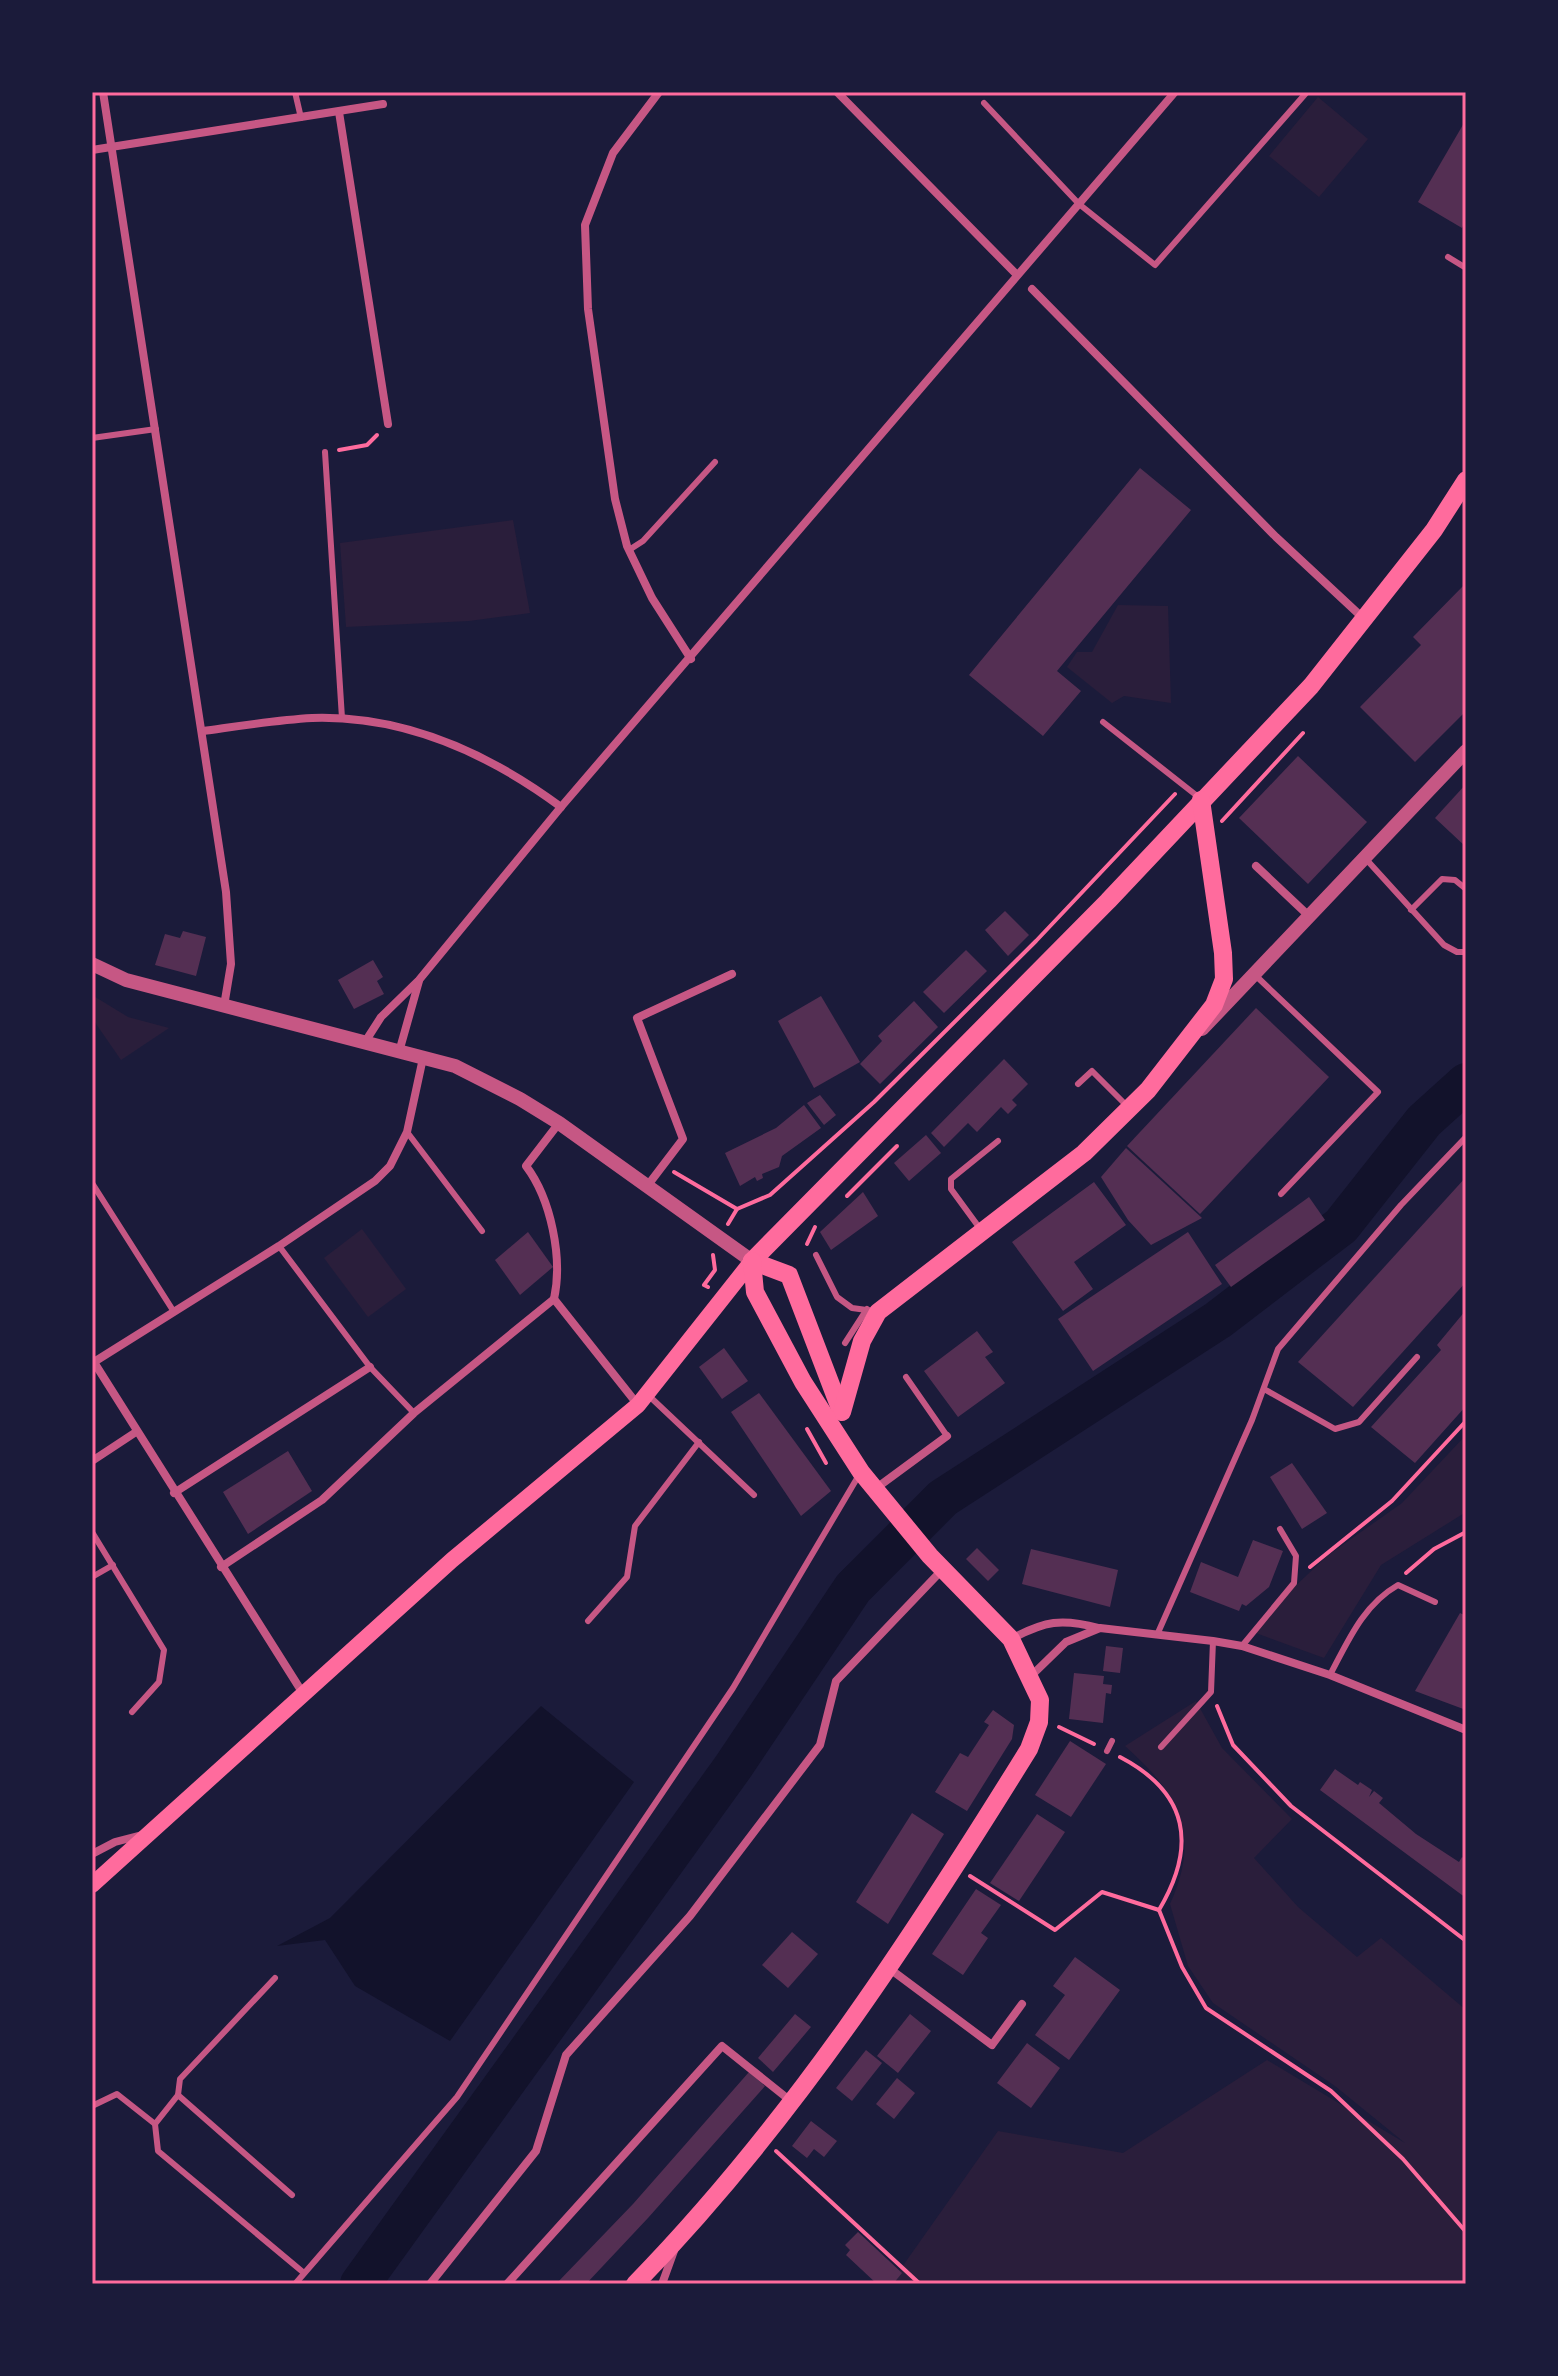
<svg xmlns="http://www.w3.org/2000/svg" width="1558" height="2376" viewBox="0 0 1558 2376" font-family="Signika,sans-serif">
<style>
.green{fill:#2a1e3b}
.water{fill:#12122b}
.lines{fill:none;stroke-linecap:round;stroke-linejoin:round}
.river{stroke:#12122b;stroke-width:40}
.building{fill:#542f53}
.path{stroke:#ff6b9d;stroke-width:4}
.service{stroke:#c65784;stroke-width:6}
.minor{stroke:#c65784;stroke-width:8}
.tertiary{stroke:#c65784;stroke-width:14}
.secondary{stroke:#ff6b9d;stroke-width:16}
.primary{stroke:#ff6b9d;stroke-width:18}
.neatline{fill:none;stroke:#ff6b9d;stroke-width:3}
</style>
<rect width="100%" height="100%" fill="#1b1b3a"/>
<g class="green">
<path d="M1318 97 1368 139 1319 197 1269 156Z"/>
<path d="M513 520 530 613 469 621 346 627 340 543Z"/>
<path d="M1118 605 1168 606 1171 703 1124 696 1112 703 1067 667 1077 652H1092Z"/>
<path d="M92 995 128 1017 169 1028 121 1060 92 1018Z"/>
<path d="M362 1229 406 1289 368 1317 324 1258Z"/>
<path d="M1466 1435V1512L1381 1565 1324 1658 1256 1633 1286 1595 1327 1556 1402 1503Z"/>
<path d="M1196 1701 1222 1748 1292 1819 1254 1858 1298 1907 1357 1957 1381 1938 1466 2010V2284H890L998 2131 1123 2153 1267 2060 1405 2143 1335 2086 1213 2003 1188 1966 1170 1904C1202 1834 1179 1794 1125 1746Z"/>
</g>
<path class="water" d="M541 1706 634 1782 450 2041 355 1986 325 1940 277 1946 330 1918Z"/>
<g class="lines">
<path class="river" d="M360 2284 733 1767 853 1588 943 1498 1218 1320 1341 1226 1424 1121 1466 1083"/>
</g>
<g class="building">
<path d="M1464 123 1466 220 1462 228 1418 202Z"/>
<path d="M1140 468 1191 510 1057 671 1081 691 1043 736 969 675Z"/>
<path d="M1466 583V711L1415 762 1360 707 1421 645 1413 637Z"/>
<path d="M1298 756 1367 822 1308 884 1239 818Z"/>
<path d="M1466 784V847L1435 818Z"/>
<path d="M1005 911 1029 935 1008 956 985 930Z"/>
<path d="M183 931 206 937 196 976 155 965 165 934 180 938Z"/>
<path d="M966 950 987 971 944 1013 923 992Z"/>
<path d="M373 960 383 977 377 981 384 994 354 1009 338 980Z"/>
<path d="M821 996 860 1062 814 1088 778 1021Z"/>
<path d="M914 1001 938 1027 880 1084 860 1064 882 1041 878 1036Z"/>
<path d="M1256 1008 1329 1077 1200 1214 1127 1146Z"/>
<path d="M1004 1059 1028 1084 1012 1100 1017 1105 1008 1114 1001 1107 977 1132 968 1123 944 1147 931 1133Z"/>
<path d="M820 1095 836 1115 824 1125 807 1103Z"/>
<path d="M804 1105 821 1128 782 1156 779 1167 762 1174 763 1178 757 1181 755 1177 740 1186 725 1153 776 1128Z"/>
<path d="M926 1135 941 1153 909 1181 894 1163Z"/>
<path d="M1126 1148 1202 1218 1151 1245 1128 1220 1101 1177Z"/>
<path d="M1466 1177V1282L1353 1407 1298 1362Z"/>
<path d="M1094 1182 1126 1225 1074 1262 1093 1289 1063 1311 1012 1242Z"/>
<path d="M863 1192 878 1216 831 1250 820 1232Z"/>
<path d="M1309 1197 1325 1220 1231 1287 1215 1265Z"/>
<path d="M528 1232 553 1267 520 1295 495 1260Z"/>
<path d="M1188 1232 1222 1284 1093 1371 1058 1319Z"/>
<path d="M1466 1310V1406L1415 1463 1371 1427 1441 1350 1437 1345Z"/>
<path d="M977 1331 993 1352 985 1357 1005 1383 958 1417 924 1371Z"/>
<path d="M724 1348 748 1381 722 1399 699 1367Z"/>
<path d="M759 1393 831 1491 801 1516 731 1412Z"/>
<path d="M288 1451 312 1491 248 1534 223 1492Z"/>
<path d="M1292 1463 1327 1513 1302 1529 1270 1477Z"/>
<path d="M1253 1540 1283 1551 1269 1587 1246 1606 1242 1604 1239 1611 1190 1592 1201 1562 1238 1577Z"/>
<path d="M977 1548 999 1570 988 1581 966 1559Z"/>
<path d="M1031 1549 1118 1570 1110 1607 1022 1584Z"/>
<path d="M1460 1613 1466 1616V1710L1415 1691Z"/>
<path d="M1106 1646 1123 1648 1120 1673 1103 1671Z"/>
<path d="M1074 1673 1104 1676 1103 1684 1112 1685 1111 1694 1106 1693 1103 1723 1069 1719Z"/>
<path d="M993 1710 1014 1725 1012 1739 967 1811 935 1792 960 1753 968 1757 989 1725 984 1722Z"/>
<path d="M1070 1741 1106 1764 1071 1817 1035 1795Z"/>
<path d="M1335 1769 1358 1785 1360 1782 1372 1790 1369 1797 1374 1791 1383 1798 1379 1803 1416 1834 1459 1862 1462 1857 1466 1860V1898L1320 1790Z"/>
<path d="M912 1813 944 1834 888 1924 856 1902Z"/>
<path d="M1037 1814 1065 1832 1019 1901 990 1883Z"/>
<path d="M976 1889 1001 1905 981 1933 988 1938 963 1975 932 1954Z"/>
<path d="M792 1932 818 1954 788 1988 762 1965Z"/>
<path d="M1075 1957 1120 1990 1069 2060 1035 2035 1065 1995 1053 1986Z"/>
<path d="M795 2014 811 2027 773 2072 758 2058Z"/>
<path d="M910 2014 931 2031 898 2073 877 2056Z"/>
<path d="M1027 2043 1060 2068 1031 2108 997 2083Z"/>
<path d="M866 2050 882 2063 852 2101 836 2088Z"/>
<path d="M749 2072 765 2086 648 2218 586 2284H556L633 2204Z"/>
<path d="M897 2078 915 2093 894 2119 876 2104Z"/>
<path d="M811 2121 837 2141 824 2157 814 2149 807 2158 792 2146Z"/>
<path d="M858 2232 902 2273 893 2284H877L846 2255 850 2250 845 2245Z"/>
</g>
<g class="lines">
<g class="path">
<path d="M339 450 367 445 377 435"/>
<path d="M1222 821 1303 733"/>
<path d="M674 1172 737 1209"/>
<path d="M847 1196 897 1146"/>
<path d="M728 1224 737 1209 770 1195 874 1102 1036 941 1175 794"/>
<path d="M807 1244 815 1227"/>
<path d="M708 1287 704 1285 715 1270 713 1255"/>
<path d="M807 1429 826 1463"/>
<path d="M1310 1567 1392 1501 1466 1421"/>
<path d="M1406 1573 1434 1549 1466 1532"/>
<path d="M1217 1706 1233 1745 1291 1806 1466 1941"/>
<path d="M1059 1727 1094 1744"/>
<path d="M1120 1757C1189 1793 1197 1846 1159 1910"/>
<path d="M970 1876 1055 1930 1102 1892 1159 1910"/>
<path d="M1159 1910 1182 1967 1206 2008 1331 2091 1403 2159 1466 2232"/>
<path d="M776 2151 920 2284"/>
</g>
<g class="service">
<path d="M295 92 301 118"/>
<path d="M984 103 1079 204 1155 265 1307 92"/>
<path d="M1448 257 1466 268"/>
<path d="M92 438 156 429"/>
<path d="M325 452 342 718"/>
<path d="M629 550 643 541 715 462"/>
<path d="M1103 722 1201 799"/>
<path d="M1365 858 1444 945 1457 952H1466"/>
<path d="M1411 910 1442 879 1455 880 1466 889"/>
<path d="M1255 975 1378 1092 1281 1194"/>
<path d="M1078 1084 1092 1071 1127 1106"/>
<path d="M407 1132 482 1231"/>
<path d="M92 1183 174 1312"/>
<path d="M981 1230 951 1189V1179L998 1141"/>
<path d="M279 1246 370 1367 414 1413"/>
<path d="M816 1255 837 1297 852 1308 874 1311"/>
<path d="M845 1343 867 1309"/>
<path d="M906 1377 947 1436"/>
<path d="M1264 1389 1335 1429 1359 1422 1417 1357"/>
<path d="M647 1394 754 1495"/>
<path d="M92 1532 164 1650 159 1682 132 1712"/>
<path d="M92 1577 113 1565"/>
<path d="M588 1621 627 1577 635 1526 699 1442"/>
<path d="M1157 1635 1252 1420 1278 1349 1401 1205 1466 1137"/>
<path d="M1242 1646 1294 1583 1296 1556 1280 1529"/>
<path d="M1330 1675C1348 1641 1363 1605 1398 1585L1435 1602"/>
<path d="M1161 1747 1211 1692 1213 1641"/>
<path d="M1107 1751 1112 1741"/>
<path d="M178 2095 180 2079 275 1978"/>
<path d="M92 2106 117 2094 155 2124 158 2151 304 2273"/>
<path d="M155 2124 178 2095 292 2195"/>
<path d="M295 2284 457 2097 733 1688 859 1475"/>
</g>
<g class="minor">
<path d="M103 92 226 892 231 964 224 1006"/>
<path d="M659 92 613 153 585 225 588 309 615 499 627 546 652 598 691 659"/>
<path d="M837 92 1016 274"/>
<path d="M339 112 388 424"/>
<path d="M92 150 383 104"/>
<path d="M1032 289 1276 537 1363 618"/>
<path d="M203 731C239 726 276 720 312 718 405 715 488 753 561 807"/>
<path d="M1256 866 1310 917"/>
<path d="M365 1042 381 1017 419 980 561 807 1175 92"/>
<path d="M399 1052 419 981"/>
<path d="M648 1185 683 1139 637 1018 732 974"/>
<path d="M554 1299C563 1258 551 1199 526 1166L559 1123"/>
<path d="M554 1299 638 1405"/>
<path d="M92 1359 304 1695"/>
<path d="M94 1362 279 1246 375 1181 390 1166 407 1132 423 1058"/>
<path d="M92 1461 136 1432"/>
<path d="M875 1489 947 1436"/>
<path d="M174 1493 370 1367"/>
<path d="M221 1567 322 1500 414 1413 554 1299"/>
<path d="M1011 1639C1045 1621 1061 1618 1099 1628"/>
<path d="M1031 1676 1066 1642 1100 1628 1213 1641 1242 1646 1330 1675 1466 1730"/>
<path d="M92 1854 115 1842 142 1835"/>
<path d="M890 1969 992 2045 1022 2004"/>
<path d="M430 2284 536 2151 566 2055 690 1916 820 1745 836 1681 942 1570"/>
<path d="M507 2284 722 2046 792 2102"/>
<path d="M662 2284 674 2251"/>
</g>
<g class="tertiary">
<path d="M92 964 126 980 455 1066 520 1099 559 1123 752 1261"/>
<path d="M1202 1029 1466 751"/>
</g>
<path class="secondary" d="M92 1885 452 1560 638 1405 752 1261"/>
<g class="primary">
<path d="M752 1261 1108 901 1311 686 1434 530 1466 480"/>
<path d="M752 1261 789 1275 841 1411"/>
<path d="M842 1412 862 1341 878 1312 1084 1153 1148 1090 1214 1005 1224 979 1223 953 1201 800"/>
<path d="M635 2284C791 2124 912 1938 1029 1749L1039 1722 1040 1700 1011 1639 930 1556 861 1472 803 1382 755 1292 752 1261"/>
</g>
</g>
<rect width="1558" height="2376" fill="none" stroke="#1b1b3a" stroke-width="188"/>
<rect x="94" y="94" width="1370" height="2188" class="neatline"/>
</svg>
